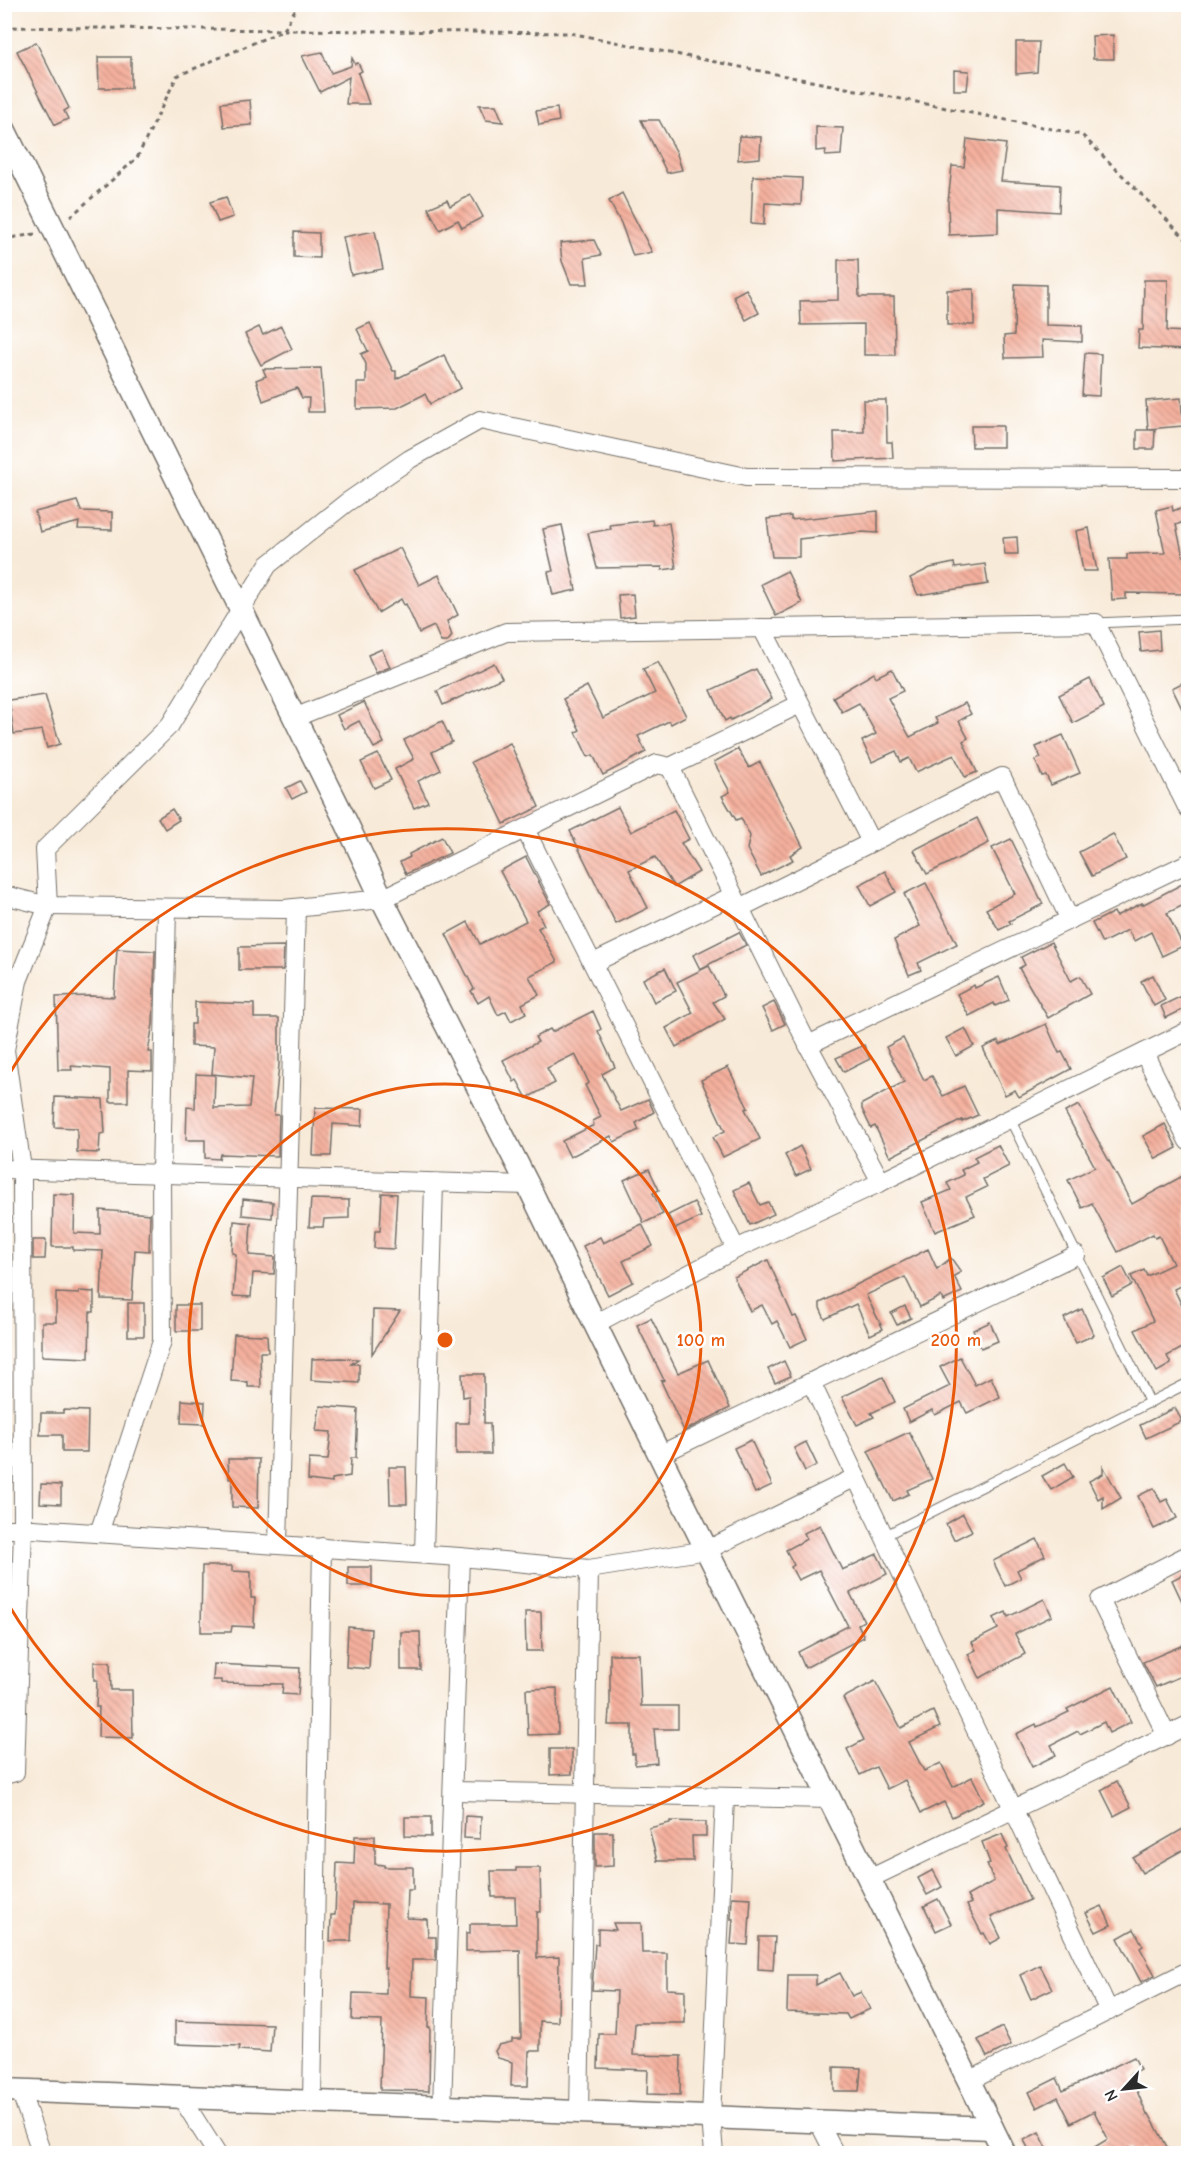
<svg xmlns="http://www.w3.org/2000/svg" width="1193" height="2158" viewBox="0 0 1193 2158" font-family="'Comic Neue',sans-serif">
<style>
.building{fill:url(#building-back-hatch)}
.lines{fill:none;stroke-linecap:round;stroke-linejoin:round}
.service-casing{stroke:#736e68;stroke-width:11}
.minor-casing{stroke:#736e68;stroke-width:20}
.tertiary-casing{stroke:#736e68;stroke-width:25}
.path{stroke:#736e68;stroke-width:3;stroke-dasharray:4.5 4.5;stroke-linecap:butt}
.service{stroke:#fff;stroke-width:9}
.minor{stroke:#fff;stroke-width:18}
.tertiary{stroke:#fff;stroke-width:22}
.ring{fill:none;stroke:#e8590c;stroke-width:3}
.centre{fill:#e8590c;stroke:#fff;stroke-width:3}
.ring-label{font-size:18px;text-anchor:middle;font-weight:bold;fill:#e8590c;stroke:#fff;stroke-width:5;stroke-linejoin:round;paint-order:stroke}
</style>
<defs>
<pattern id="building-back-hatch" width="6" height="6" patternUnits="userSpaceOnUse" patternTransform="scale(1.5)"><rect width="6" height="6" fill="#f5b09d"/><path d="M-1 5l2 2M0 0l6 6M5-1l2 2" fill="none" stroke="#c78f80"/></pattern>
</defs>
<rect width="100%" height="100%" fill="#fff"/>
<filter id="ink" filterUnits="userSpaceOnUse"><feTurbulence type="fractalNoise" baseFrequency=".0167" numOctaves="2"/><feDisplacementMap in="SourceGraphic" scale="12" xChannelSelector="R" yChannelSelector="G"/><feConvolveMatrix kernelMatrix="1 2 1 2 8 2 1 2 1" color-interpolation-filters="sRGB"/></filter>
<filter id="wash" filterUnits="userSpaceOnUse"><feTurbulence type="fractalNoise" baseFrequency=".008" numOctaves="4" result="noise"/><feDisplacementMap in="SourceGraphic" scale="24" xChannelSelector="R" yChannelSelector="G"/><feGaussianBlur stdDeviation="1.35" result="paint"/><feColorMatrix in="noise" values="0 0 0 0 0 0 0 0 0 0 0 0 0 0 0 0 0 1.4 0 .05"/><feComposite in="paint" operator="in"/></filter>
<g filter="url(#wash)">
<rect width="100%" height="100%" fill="#f8ead8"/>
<g id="blocks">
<g class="building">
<path d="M1113 35 1114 59H1093L1092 36Z"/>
<path d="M36 42 69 108 64 111 68 119 55 125 17 51Z"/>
<path d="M1016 42H1039L1037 72 1016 74Z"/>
<path d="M322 52 331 73 351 66 352 58 355 64 358 63 362 71 358 73 369 104H346L349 77 320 92 302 56Z"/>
<path d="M98 57H131V88H99Z"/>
<path d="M954 70 969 71 967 90H954Z"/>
<path d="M250 100 252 125 224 127 221 103Z"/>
<path d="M479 105H496L503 122 486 120Z"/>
<path d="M557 108 559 121 539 125 536 111Z"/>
<path d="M641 120H659L676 151 682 170 667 173Z"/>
<path d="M816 127 843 128 841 155 825 156 826 150 816 151Z"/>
<path d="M739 136 761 137 760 158 738 160Z"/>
<path d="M967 139 1006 144 1001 181 1060 185 1059 212 998 208V233L949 235 948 202 952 166 964 167Z"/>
<path d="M753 176 802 178 801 205 765 203 764 225 751 224Z"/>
<path d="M622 193 634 217 652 252 633 256 621 223 609 201Z"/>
<path d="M471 195 483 217 462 228 458 220 440 230 428 208 447 200 450 206Z"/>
<path d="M226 197 233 217 218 222 210 202Z"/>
<path d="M375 231 383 269 351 275 343 237Z"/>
<path d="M294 232 319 233V258L294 257Z"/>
<path d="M594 240 601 255 585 258 588 284H571L562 261 560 243Z"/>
<path d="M838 260H858L859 297H894L895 355H864V324L801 325 800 301 838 300Z"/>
<path d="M1144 280H1168L1167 331 1188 332V350L1138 348 1139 330H1143Z"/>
<path d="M1015 284 1046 285V325L1082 326V342L1042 340 1043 357 1005 358 1004 336 1014 335Z"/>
<path d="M746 289 759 313 746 320 733 296Z"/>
<path d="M974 289V325H947V290Z"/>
<path d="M370 323 393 371H396V379L444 355 461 388 430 404 425 394 397 408 357 409V383H366V364L361 354 368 351 357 329Z"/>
<path d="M281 326 292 349 261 365 245 334 259 327 263 335Z"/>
<path d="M1085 353 1101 354 1099 396 1082 395Z"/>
<path d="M321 368 324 412H308L309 398H302L297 388 263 401 256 380 266 376 263 369Z"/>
<path d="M1181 398 1183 426 1148 429 1146 401Z"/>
<path d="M863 400H886L887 442H892L893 458 835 461 834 432H864Z"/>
<path d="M971 426H1003V447H972Z"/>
<path d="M1137 430H1155L1154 449H1137Z"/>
<path d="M77 501 81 511 112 512V530L78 529 79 522 40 532 35 512Z"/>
<path d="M1188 505V520L1176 525 1183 556H1188V594L1126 593V599L1112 600 1109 559H1127V554L1165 553 1156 510 1172 506 1173 511Z"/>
<path d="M878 511V533L861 532 799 539V557H772L767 519 791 516V520Z"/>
<path d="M652 520 653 525 669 523 676 568 662 570V567L597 568 588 533 611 529 610 525Z"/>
<path d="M562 525 576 590 553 595 548 572 553 571 543 529Z"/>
<path d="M1089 528 1097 571H1083L1076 531Z"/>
<path d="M1017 537 1018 554H1005L1003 538Z"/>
<path d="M400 548 419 585 439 575 458 615 447 621 452 636 447 642H441L434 626 419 633 406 604 404 605 401 599 378 613 355 570Z"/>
<path d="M954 563 955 568 985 564 988 584 918 595 910 578 930 568Z"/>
<path d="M787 571 802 603 776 616 761 584Z"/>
<path d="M633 594 635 616 620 618 618 595Z"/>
<path d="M1159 630 1160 650 1141 652 1139 632Z"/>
<path d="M382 649 390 667 376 673 368 655Z"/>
<path d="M658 662 686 716 671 724 669 721 638 736 646 752 603 775 593 755 588 757 576 732 580 730 563 699 587 686 603 718 655 693 643 669Z"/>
<path d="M494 663 502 678 443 705 437 691Z"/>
<path d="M756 669 772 699 731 720 730 718 725 721 711 690Z"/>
<path d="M892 669 903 691 888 698 910 737 938 723 935 718 965 703 971 714 959 721 968 738 963 741 977 772 965 777 954 755 916 772 909 758 901 762 896 751 872 762 862 741 876 734 859 703 842 712 833 697 874 673 876 677Z"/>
<path d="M1090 679 1104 707 1073 723 1059 695Z"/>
<path d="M1184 682 1188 691V721L1172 688Z"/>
<path d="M45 695 60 744 47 748 42 730 14 734 9 700Z"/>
<path d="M364 702 384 743 374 748 359 721 344 729 337 715Z"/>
<path d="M442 721 452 742 432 752 441 770 418 781 428 802 414 808 395 769 414 759 404 740Z"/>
<path d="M1063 735 1080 773 1051 785 1046 775 1042 776 1035 760 1041 758 1036 747Z"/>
<path d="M510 743 539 807 504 824 490 795 471 762Z"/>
<path d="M738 749 749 768 760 762 803 847 790 855 793 860 761 876 747 849 750 836 741 818 736 820 722 796 730 792 714 762Z"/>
<path d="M378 754 391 780 374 788 361 762Z"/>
<path d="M300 781 306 792 292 799 286 788Z"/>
<path d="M618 807 631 832 674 810 689 839 681 843 699 872 674 887 655 857 629 870 648 908 616 924 570 831Z"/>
<path d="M172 809 179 820 165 829 158 818Z"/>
<path d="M977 818 989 843 927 874 914 850Z"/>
<path d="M1113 834 1126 859 1092 876 1079 852Z"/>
<path d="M442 837 450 853 406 874 400 862 410 857 409 854Z"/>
<path d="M1011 839 1043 904 1009 921 1011 924 999 930 986 909 1015 894 992 848Z"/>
<path d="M526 857 550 904 537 911 544 925 538 928 557 962 529 976 539 995 522 1004 526 1013 511 1021 506 1011 498 1015 489 996 478 1003 471 991 474 989 446 934 468 922 480 944 526 921 500 871Z"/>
<path d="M885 871 896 892 870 906 859 885Z"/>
<path d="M1188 881V903L1167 913 1183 946 1162 956 1151 932 1134 941 1128 930 1102 943 1092 923 1114 912 1116 916 1142 903V905Z"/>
<path d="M926 883 957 944 918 963 921 970 909 975 894 940 920 926 904 894Z"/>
<path d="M739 932 746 945 700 969 693 955Z"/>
<path d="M1051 942 1071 981 1080 976 1090 994 1048 1018 1019 968 1025 965 1021 957Z"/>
<path d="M284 946 283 970H239V947Z"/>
<path d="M117 949 155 951 153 1024 148 1052H152V1071L128 1070V1102H110V1069L71 1066 72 1070H58L56 997 91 996 114 997Z"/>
<path d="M709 966 724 996 713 1002 725 1019 676 1047 666 1028 693 1013 677 982Z"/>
<path d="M665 968 676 991 654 1002 643 979Z"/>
<path d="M1153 975 1165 1000 1154 1006 1141 981Z"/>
<path d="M999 977 1009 1000 995 1006 994 1003 969 1016 957 994 974 985 975 988Z"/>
<path d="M1188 993V1007L1166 1018 1161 1006Z"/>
<path d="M195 1002 254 1004V1018H279V1065L274 1115H279L278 1156 220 1154 219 1159 205 1158V1140H186L187 1107 195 1108 196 1074 215 1075 214 1108 249 1107 252 1078 212 1074 214 1047 191 1046V1024H195Z"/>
<path d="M774 1002 785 1024 773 1030 762 1008Z"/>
<path d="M593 1011 601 1029 598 1031 615 1067 602 1074 621 1111 648 1099 654 1112 636 1123 639 1130 614 1142 611 1136 570 1157 562 1141 594 1125 593 1121 601 1117 585 1085 589 1083 575 1054 547 1068 555 1083 527 1098 517 1080 514 1082 503 1060 538 1042 535 1037 550 1029 552 1032Z"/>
<path d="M1046 1024 1059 1053 1062 1052 1071 1069 1019 1097 1015 1090 1005 1095 983 1048 998 1041 1000 1045Z"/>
<path d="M965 1028 974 1046 956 1056 946 1038Z"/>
<path d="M903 1038 924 1080 932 1076 943 1096 964 1086 978 1115 962 1122V1120L890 1157 875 1126 871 1128 862 1109V1104L904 1082 886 1047Z"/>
<path d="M864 1045 870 1059 844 1072 836 1058Z"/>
<path d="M728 1067 748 1108 745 1109 760 1139 723 1157 713 1137 725 1131 701 1080Z"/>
<path d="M55 1097 103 1099 105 1133 100 1134 99 1153 77 1152V1128L54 1127Z"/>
<path d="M1079 1105 1132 1204 1188 1173V1282L1174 1289 1188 1318V1345L1167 1356 1171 1364 1157 1372 1135 1330 1153 1321 1131 1276 1144 1270 1147 1276 1173 1264 1159 1236 1155 1238 1153 1234 1118 1252 1092 1203 1082 1208 1068 1180 1095 1167 1065 1112Z"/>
<path d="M315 1108 363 1109 362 1126 333 1124 331 1156H313Z"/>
<path d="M1165 1124 1177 1148 1156 1159 1143 1136Z"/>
<path d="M998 1145 1009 1166 983 1179 987 1187 966 1197 975 1215 935 1232 922 1202 951 1190 947 1183 964 1175 961 1170 977 1162 974 1157Z"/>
<path d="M800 1146 811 1169 796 1176 785 1155Z"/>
<path d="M649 1169 659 1190 653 1193 663 1214 644 1223 624 1180Z"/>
<path d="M749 1183 760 1205 768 1202 774 1214 750 1225 734 1190Z"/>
<path d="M382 1193 397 1194 394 1249 374 1248 375 1231H380Z"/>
<path d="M53 1194 75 1195 74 1233 100 1234V1210L150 1214 149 1251 135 1250 132 1300 101 1299 103 1251 73 1250V1247H52Z"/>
<path d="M243 1199 273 1202 272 1218 242 1215Z"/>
<path d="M311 1199 349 1200V1218L324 1219 323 1227H309Z"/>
<path d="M694 1202 701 1217 675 1229 668 1215Z"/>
<path d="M234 1221 251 1223 249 1255 275 1257 274 1274 253 1273 251 1297 233 1296 236 1254 232 1253Z"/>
<path d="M642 1224 653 1246 623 1261 633 1282 608 1295 583 1246 600 1237 603 1243Z"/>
<path d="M33 1240H46L45 1259H33Z"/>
<path d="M928 1249 937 1269 951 1258 961 1272 954 1276 962 1292 943 1301 941 1296 920 1307 905 1277 866 1295 883 1329 870 1335 856 1304 825 1319 820 1308V1303Z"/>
<path d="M768 1260 793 1317 796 1316 807 1339 790 1347 777 1321 772 1324 762 1305 750 1311 734 1277Z"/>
<path d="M1123 1267 1132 1285 1112 1296 1103 1278Z"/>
<path d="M79 1291 94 1292V1312H90L89 1358 42 1356V1322H56V1293L79 1294Z"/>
<rect x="128" y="1303" width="16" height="33"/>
<rect x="176" y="1305" width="24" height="26"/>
<path d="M905 1306 911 1318 897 1325 891 1313Z"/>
<path d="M1082 1309 1094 1335 1076 1343 1064 1318Z"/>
<path d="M373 1310 400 1311 372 1354Z"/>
<path d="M651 1318 678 1373 708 1360 730 1408 684 1431 661 1381 664 1380 637 1325Z"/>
<path d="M990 1322 998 1341 981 1348 973 1330Z"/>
<path d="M234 1334 267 1335 268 1352H260L261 1387H248V1382L231 1381Z"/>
<path d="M960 1357 975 1385 991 1377 1000 1397 967 1413 961 1402 935 1415 932 1410 909 1422 903 1409 950 1386 940 1367Z"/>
<path d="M341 1358 358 1359 351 1364H359V1383L311 1380 312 1359Z"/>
<path d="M784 1361 791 1376 775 1383 768 1369Z"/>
<path d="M462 1374H484V1423H490L491 1454H456V1423H469V1396L463 1397Z"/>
<path d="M883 1377 895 1402 871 1413 874 1417 857 1425 842 1397Z"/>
<path d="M182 1400 205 1402 204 1424 181 1423Z"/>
<path d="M320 1406 358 1409 356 1458H351L350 1476 332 1479V1483L308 1480 309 1459 328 1460 331 1432 316 1431Z"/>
<path d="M1175 1408 1182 1421 1146 1438 1140 1425Z"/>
<path d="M63 1410 88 1411 87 1452H62V1435H40L41 1413H63Z"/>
<path d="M909 1432 932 1479 907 1490 909 1494 893 1501 868 1451Z"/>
<path d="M751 1440 772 1485 755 1493 734 1448Z"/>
<path d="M806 1442 817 1465 805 1471 794 1448Z"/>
<path d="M228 1459H259L258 1508 232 1507V1479H229Z"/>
<path d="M1065 1463 1073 1477 1051 1490 1042 1476Z"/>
<path d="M1103 1466 1121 1498 1103 1509V1496L1098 1499 1089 1481 1103 1474Z"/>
<path d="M389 1467H406L407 1504H390Z"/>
<path d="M41 1484 61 1485V1504L40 1503Z"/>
<path d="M1154 1488 1161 1502 1167 1499 1177 1518 1154 1529 1138 1496Z"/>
<path d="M963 1514 972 1531 954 1540 946 1524Z"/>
<path d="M820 1525 842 1570 877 1554 887 1574 850 1593 864 1621 858 1624 864 1637 805 1668 798 1652 848 1626 819 1570 798 1580 791 1567 794 1565 786 1550 807 1539 804 1533Z"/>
<path d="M1037 1539 1045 1556 1017 1570 1021 1578 1005 1586 993 1561Z"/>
<path d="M202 1566H232V1571L251 1572V1598H255L254 1627 232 1626 231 1632H201Z"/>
<rect x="348" y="1567" width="24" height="19"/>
<path d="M1188 1572V1614L1172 1580Z"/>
<path d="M1044 1599 1052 1616 1015 1634 1025 1654 980 1678 968 1654 976 1650 972 1642 998 1629 993 1618 1006 1612 1008 1617Z"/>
<path d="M525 1612H541L542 1651H526Z"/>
<path d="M348 1627 371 1629 369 1669 346 1667Z"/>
<path d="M401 1632H420L421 1670H401Z"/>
<path d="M1188 1643V1673L1156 1687 1143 1662Z"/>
<path d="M610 1654H639L641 1706H678V1729H654L657 1763 635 1765V1754H632V1725H608L609 1710H610Z"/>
<path d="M94 1662H110L111 1690H132L133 1738 98 1737 99 1707H96L97 1680H94Z"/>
<path d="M214 1664 300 1668 298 1695 282 1694 283 1684 221 1683V1680H213Z"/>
<path d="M875 1681 901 1728 933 1711 940 1727 909 1742 924 1771 941 1763 953 1787 972 1777 984 1801 952 1817 944 1802 921 1813 905 1780 887 1789 876 1767 860 1775 847 1749 864 1740 843 1698Z"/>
<path d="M1113 1686 1131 1722 1109 1733 1104 1722 1080 1734 1078 1731 1051 1745 1056 1755 1032 1767 1016 1734 1036 1724 1037 1727 1069 1712 1067 1709Z"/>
<path d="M557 1688 558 1734 528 1735 526 1689Z"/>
<path d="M550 1749H572V1774L550 1775Z"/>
<path d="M1117 1781 1131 1807 1114 1816 1101 1790Z"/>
<path d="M465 1816 481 1817 480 1839 464 1838Z"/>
<path d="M405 1817H431V1837L405 1836Z"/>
<path d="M670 1821 706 1822V1836H692L693 1861H657L649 1828 670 1823Z"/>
<path d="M1188 1826V1847L1142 1873 1133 1858Z"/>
<path d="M595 1832H613V1866L595 1867Z"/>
<path d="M1002 1834 1008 1848 1006 1849 1030 1900 991 1917 1001 1938 990 1944 984 1933 982 1934 967 1905 971 1903 967 1896 994 1881 987 1864 990 1863 982 1842Z"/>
<path d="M355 1836H375V1864L384 1865V1867H413V1890H408L407 1918 427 1919 428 1937H436V1960H412L411 1996 429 1997 428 2027H430L429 2091 380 2090 382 2021 352 2020 353 1993 386 1994V1968H384L386 1904 353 1903 351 1941H330L331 1915H335L337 1863 354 1864Z"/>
<path d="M516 1868H540L541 1912H537V1958L559 1957 558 2022 540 2021V2051H529L528 2086H511L512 2062 498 2058 495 2051 499 2045 512 2042V2039H521L520 1950 466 1951V1933L470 1934V1924H516L515 1897H492L491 1871H516Z"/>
<path d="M933 1870 942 1887 927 1895 918 1878Z"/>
<path d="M732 1897 751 1898 748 1945 731 1944 733 1919H731Z"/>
<path d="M938 1899 951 1924 936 1931 924 1906Z"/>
<path d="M1102 1906 1111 1925 1096 1932 1086 1913Z"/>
<path d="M613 1923H641L642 1953H667V1989L685 1990V2023H635L633 2055 681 2056 680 2095 647 2094 648 2070 598 2068 599 2034H615L617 1991 592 1990 595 1944H598V1929L616 1930Z"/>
<path d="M1134 1929 1143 1946 1140 1948 1155 1975 1141 1982 1118 1938Z"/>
<path d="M759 1937H775L773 1970 758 1969Z"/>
<path d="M1040 1965 1052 1989 1031 1999 1020 1975Z"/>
<path d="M840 1973 852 1996 861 1992 870 2009 849 2019 846 2014 787 2012 788 1975H816V1985Z"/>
<path d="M175 2021 272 2024 270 2052 239 2050 240 2046 175 2044Z"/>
<path d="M1002 2027 1011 2045 987 2057 978 2040Z"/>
<path d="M1134 2057 1140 2069 1130 2074 1147 2115 1149 2114 1171 2154H1147L1144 2148 1134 2154 1130 2147 1118 2154H1083L1108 2139 1094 2111 1071 2123 1058 2097 1037 2108 1029 2092 1057 2078 1063 2091Z"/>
<path d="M834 2067 861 2068 859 2091H834Z"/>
<path d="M1039 2132 1050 2154H1031L1024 2140Z"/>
</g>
</g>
</g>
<g filter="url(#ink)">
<use href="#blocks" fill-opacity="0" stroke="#736e68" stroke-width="1.5"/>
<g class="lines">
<g class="service-casing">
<g id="service">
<path d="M1096 623 1188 619"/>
<path d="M1010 1119 1150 1403"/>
<path d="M884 1536 1188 1383"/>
</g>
</g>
<g class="minor-casing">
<g id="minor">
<path d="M762 628 871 842"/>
<path d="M294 718 506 632 1096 623 1188 809"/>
<path d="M670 767 808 1045 881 1182"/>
<path d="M525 829 736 1249"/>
<path d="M4 895 48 906 284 909 382 899 657 764 670 767 800 704"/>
<path d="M593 963 726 899 740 908 1002 777 1070 920"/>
<path d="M808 1045 1188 863"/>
<path d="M1144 1053 1188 1141"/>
<path d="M4 1169 528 1185"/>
<path d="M595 1324 736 1249 881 1182 1188 1031"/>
<path d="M811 1382 1109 2011"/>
<path d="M659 1455 1076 1255"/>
<path d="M4 1529H33L460 1557 589 1569 707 1550 856 1477"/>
<path d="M99 1533 162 1341 161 1174 167 908"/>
<path d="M278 1543 296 908"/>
<path d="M424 1554 434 1183"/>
<path d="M1167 1736 1100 1600 1188 1555"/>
<path d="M4 1775 15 1772 23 1529 22 1169 5 1050 18 981 48 906 45 849 170 725 268 565 346 503 410 459 480 420 746 477 1188 478"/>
<path d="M453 1791 830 1799"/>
<path d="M869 1879 1188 1725"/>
<path d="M969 2081 1188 1971"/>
<path d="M20 2090 42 2154"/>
<path d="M181 2097 217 2154"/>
<path d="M312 2101 322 1547"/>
<path d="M442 2107 460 1557"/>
<path d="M579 2112 589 1569"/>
<path d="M818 2121 835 2154"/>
<path d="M714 2154 711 2117 725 1797"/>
</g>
</g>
<g class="tertiary-casing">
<g id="tertiary">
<path d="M4 129 347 824 382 899 528 1185 595 1324 1005 2154"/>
<path d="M4 2090 992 2128"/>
</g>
</g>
<g class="path">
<path d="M4 27 570 33 1082 135 1188 241"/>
<path d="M70 217 137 158 177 76 284 30 298 4"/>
<path d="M4 239 35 234"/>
</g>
<use href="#service" class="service"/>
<use href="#minor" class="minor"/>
<use href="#tertiary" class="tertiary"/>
</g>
</g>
<g class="ring">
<circle cx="445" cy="1340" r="256"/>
<path d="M5 1081A511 511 0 1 1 5 1599"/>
</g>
<circle cx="445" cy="1340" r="9" class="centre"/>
<g class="ring-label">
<text x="701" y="1346">100 m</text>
<text x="956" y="1346">200 m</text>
</g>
<rect width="1193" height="2158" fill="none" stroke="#fff" stroke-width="24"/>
<g transform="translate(1124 2089) rotate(243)" stroke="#ffffff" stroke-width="4.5" paint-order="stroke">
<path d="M0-4.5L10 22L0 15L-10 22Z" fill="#2b2b2b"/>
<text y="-9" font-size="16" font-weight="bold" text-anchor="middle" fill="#2b2b2b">N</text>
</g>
</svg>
